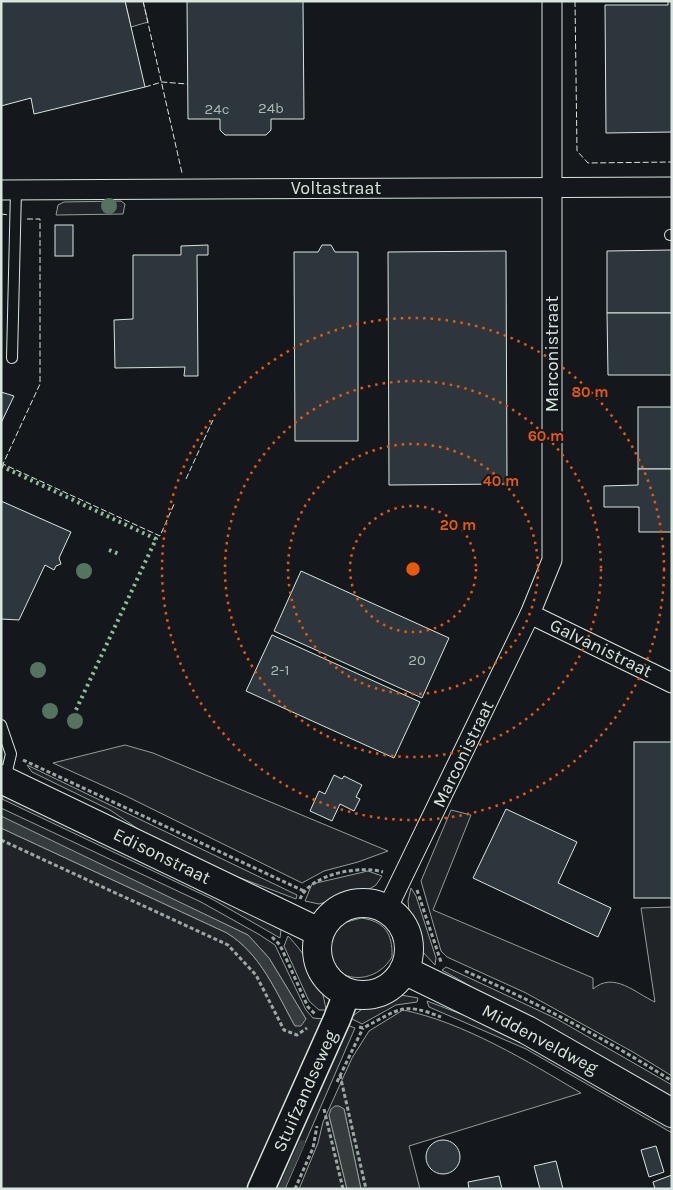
<svg xmlns="http://www.w3.org/2000/svg" width="673" height="1190" viewBox="0 0 673 1190" font-family="Karla,sans-serif">
<style>
.green{fill:#202428;stroke:#939e99}
.water{fill:#363b3e;stroke:#939e99}
.lines{fill:none;stroke-linecap:round;stroke-linejoin:round}
.stream{stroke:#363b3e;stroke-width:6}
.building{fill:#2c363c;stroke:#d8e6dc}
.lane-casing{stroke:#d8e6dc;stroke-width:12}
.street-casing{stroke:#d8e6dc;stroke-width:21}
.secondary-casing{stroke:#d8e6dc;stroke-width:29}
.primary-casing{stroke:#d8e6dc;stroke-width:30}
.path{stroke:#9da8a2;stroke-width:3;stroke-dasharray:4 2.5;stroke-linecap:butt}
.lane{stroke:#14181c;stroke-width:10}
.street{stroke:#14181c;stroke-width:19}
.secondary{stroke:#14181c;stroke-width:26}
.primary{stroke:#14181c;stroke-width:28}
.hedge{stroke:#8ac095;stroke-width:4;stroke-dasharray:2.5 4;stroke-linecap:butt}
.fence{stroke:#d8e6dc;stroke-width:1;stroke-dasharray:6 2.5;stroke-linecap:butt}
.tree{fill:#55745f}
.ring{fill:none;stroke:#e8590c;stroke-width:2.5;stroke-dasharray:2.5 5}
.labels{text-anchor:middle;dominant-baseline:central;stroke-width:4;stroke-linejoin:round;paint-order:stroke}
.number-label{font-size:15px;fill:#adbab4}
.street-label{font-size:18px;fill:#d8e6dc;stroke:#14181c}
.centre{fill:#e8590c;stroke:#14181c;stroke-width:2.5}
.ring-label{font-size:15px;text-anchor:middle;font-weight:bold;fill:#e8590c;stroke:#14181c;stroke-width:4;stroke-linejoin:round;paint-order:stroke}
</style>
<rect width="100%" height="100%" fill="#14181c"/>
<g class="green">
<path d="M125 1H143L148 22 131 27Z"/>
<path d="M121 201 125 204 123 214 56 215 58 205 64 202Z"/>
<path d="M125 745 153 753 388 851 358 862 324 871 302 883 126 796 53 763Z"/>
<path d="M27 765 297 895 296 899 222 871 147 835 110 810 32 772Z"/>
<path d="M5 793 214 891 281 930 280 938 212 899 2 799Z"/>
<path d="M1 808 201 902 260 935 275 945 306 1010 313 1018 324 1019 250 1189H1V828L227 933C261 954 276 992 295 1026L306 1019 269 958 248 935 1 818Z"/>
<path d="M451 810 471 815 433 910 593 978V989C614 971 635 993 655 1002L641 908 672 907V1076L633 1052 526 993 447 957 441 951 421 881Z"/>
<path d="M368 871 382 876 376 885 366 891 319 904 305 901 312 884Z"/>
<path d="M411 888 416 896 436 958 435 965 420 949 409 910 408 901Z"/>
<path d="M361 918C384 921 393 933 392 957 372 991 320 981 332 940 333 935 338 927 342 924 348 921 355 920 361 918Z"/>
<path d="M288 936C308 957 322 981 326 1010H319L309 1001 284 946Z"/>
<path d="M446 967 557 1019 672 1085V1101L442 970Z"/>
<path d="M401 995 418 998 417 1002 396 1005 362 1024 350 1018 369 1004Z"/>
<path d="M427 1001 495 1027 611 1089 672 1128V1133L526 1049 429 1007Z"/>
<path d="M403 1010C463 1022 529 1062 581 1093L409 1146 420 1189H361L344 1109 329 1115 347 1189H299L318 1143 323 1122 352 1058 369 1031Z"/>
<path d="M347 1025 355 1028 285 1189H272Z"/>
</g>
<g class="water">
<path d="M1 816 248 935 269 958 306 1019 301 1026H295C276 992 261 954 227 933L1 828Z"/>
<path d="M335 1106H339L344 1109 361 1189H347L329 1115 331 1109Z"/>
</g>
<g class="lines">
<path class="stream" d="M281 1189 302 1143"/>
</g>
<g class="building">
<path d="M1 1H125L145 87 34 114 31 98 1 106Z"/>
<path d="M187 1H303L304 119H271V130L266 135H225L220 130V119H188Z"/>
<path d="M668 1H672V132L606 133 605 5H668Z"/>
<rect x="55" y="225" width="18" height="31"/>
<path d="M208 245V255H197L198 376H184L185 367 115 368 114 320 133 319V255H181V246Z"/>
<path d="M322 245H331L335 252H358V441H295L294 252H318Z"/>
<path d="M672 250V313H607V251Z"/>
<path d="M506 251 507 484 389 485 388 252Z"/>
<path d="M607 313H672V375H608Z"/>
<path d="M1 392 14 396 1 423Z"/>
<rect x="638" y="407" width="34" height="62"/>
<path d="M638 469H672V532H639V507H604V486L638 485Z"/>
<path d="M1 501 71 532 59 558 61 564 56 566 54 570 45 565 19 620 1 619Z"/>
<path d="M301 571 449 638 422 698 274 631Z"/>
<path d="M272 635 420 702 394 758 246 691Z"/>
<rect x="634" y="742" width="38" height="156"/>
<path d="M334 775 342 779 344 776 362 785 356 797 360 799 354 811 340 804 332 821 310 811 319 791 325 794Z"/>
<path d="M506 809 577 842 558 883 611 908 598 937 473 878Z"/>
<circle cx="443" cy="1157" r="17"/>
<path d="M656 1146 664 1172 649 1177 641 1150Z"/>
<path d="M556 1161 563 1189H540L534 1166Z"/>
<path d="M672 1175V1189H655L653 1182Z"/>
<path d="M499 1176 502 1189H469L468 1182Z"/>
</g>
<g class="lines">
<g class="lane-casing">
<g id="lane">
<path d="M670 235H672"/>
<path d="M12 358 16 190"/>
<path d="M1 725 11 754 5 779"/>
</g>
</g>
<g class="street-casing">
<g id="street">
<path d="M1 190 672 187"/>
<path d="M530 614 672 683"/>
<path d="M387 909 530 614 552 560V1"/>
</g>
</g>
<g class="secondary-casing">
<path id="secondary" d="M261 1189 337 1019 347 993"/>
</g>
<g class="primary-casing">
<g id="primary">
<path d="M1 779 319 932"/>
<circle cx="363" cy="949" r="46"/>
<path d="M404 970 527 1030 672 1113"/>
</g>
</g>
<g class="path">
<path d="M23 760 304 891"/>
<path d="M1 840 228 945 256 975 284 1030 297 1035 307 1028"/>
<path d="M417 890 441 962"/>
<path d="M300 899C310 874 360 865 383 872"/>
<path d="M272 937 280 945 308 1007 315 1014"/>
<path d="M465 971C537 1003 606 1039 672 1081"/>
<path d="M359 1027 363 1028C399 1010 401 1001 441 1017"/>
<path d="M340 1075 366 1189"/>
<path d="M337 1082 363 1028"/>
<path d="M324 1109 343 1189"/>
<path d="M295 1189 313 1148 317 1126"/>
</g>
<use href="#lane" class="lane"/>
<use href="#street" class="street"/>
<use href="#secondary" class="secondary"/>
<use href="#primary" class="primary"/>
<g class="hedge">
<path d="M1 466 156 539 75 712"/>
<path d="M109 550 119 554"/>
</g>
<g class="fence">
<path d="M143 1 182 173"/>
<path d="M575 1 577 151 588 163 672 162"/>
<path d="M145 87 162 82 187 84"/>
<path d="M1 214 9 215"/>
<path d="M27 219H40V384L3 464 160 536 175 502"/>
<path d="M186 479 213 420"/>
</g>
</g>
<g class="tree">
<circle cx="109" cy="206" r="8"/>
<circle cx="84" cy="571" r="8"/>
<circle cx="38" cy="670" r="8"/>
<circle cx="50" cy="711" r="8"/>
<circle cx="75" cy="721" r="8"/>
</g>
<g class="ring">
<circle cx="413" cy="569" r="63"/>
<circle cx="413" cy="569" r="125"/>
<circle cx="413" cy="569" r="188"/>
<circle cx="413" cy="569" r="251"/>
</g>
<g class="labels">
<g class="number-label">
<text x="271" y="108">24b</text>
<text x="217" y="109">24c</text>
<text x="417" y="660">20</text>
<text x="280" y="670">2-1</text>
</g>
<g class="street-label">
<text x="336" y="188">Voltastraat</text>
<text transform="translate(552 354) rotate(-90)">Marconistraat</text>
<text transform="translate(601 648) rotate(26)">Galvanistraat</text>
<text transform="translate(463 754) rotate(-64)">Marconistraat</text>
<text transform="translate(162 856) rotate(26)">Edisonstraat</text>
<text transform="translate(540 1039) rotate(28)">Middenveldweg</text>
<text transform="translate(305 1091) rotate(-66)">Stuifzandseweg</text>
</g>
</g>
<circle cx="413" cy="569" r="8" class="centre"/>
<g class="ring-label">
<text x="590" y="397">80 m</text>
<text x="546" y="441">60 m</text>
<text x="501" y="486">40 m</text>
<text x="458" y="530">20 m</text>
</g>
<rect width="673" height="1190" fill="none" stroke="#d8e6dc" stroke-width="5"/>
</svg>
